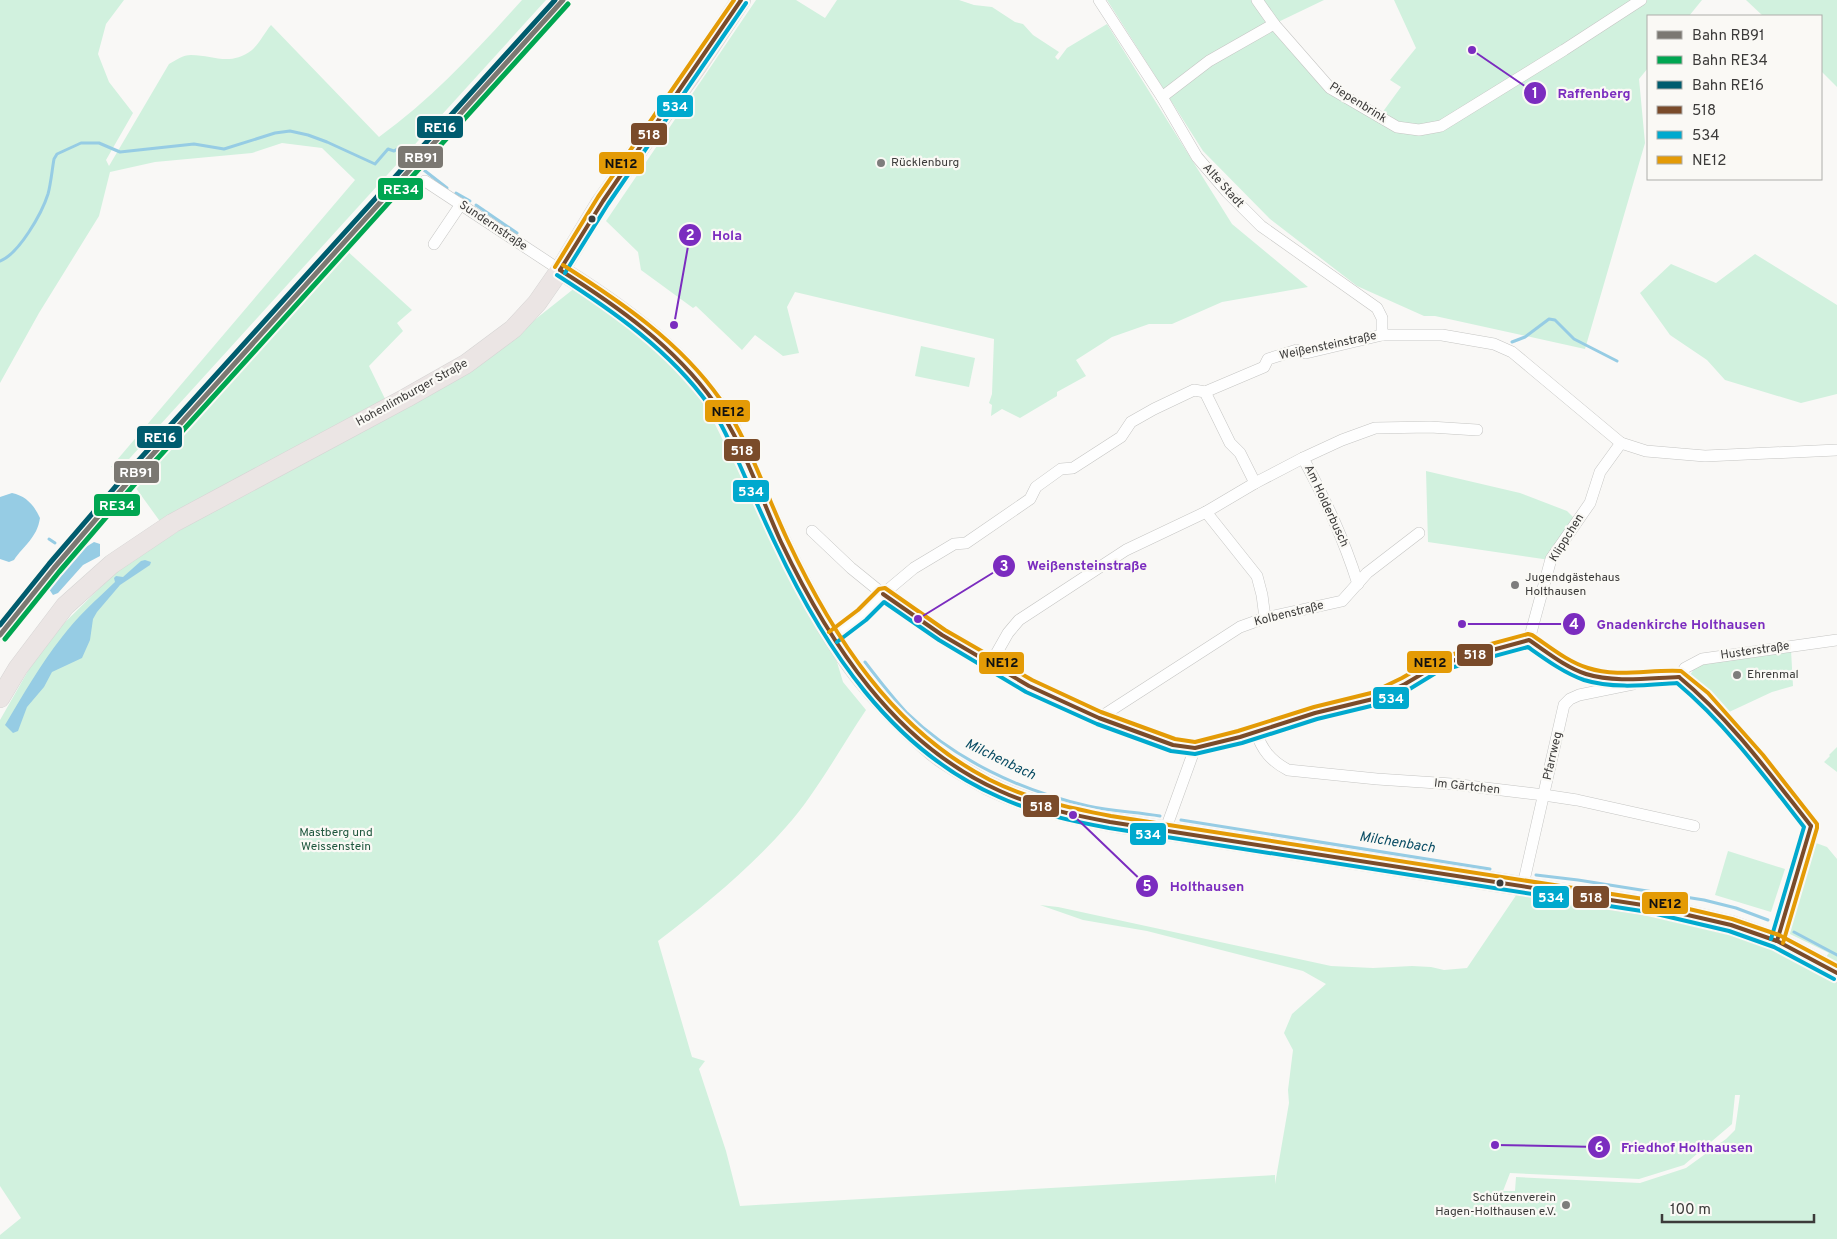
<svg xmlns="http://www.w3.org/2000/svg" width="1837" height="1239" viewBox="0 0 1837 1239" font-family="Overpass,sans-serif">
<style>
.green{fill:#d1f1de;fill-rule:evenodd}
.water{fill:#96cce4}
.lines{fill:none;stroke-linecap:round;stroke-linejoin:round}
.stream{stroke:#96cce4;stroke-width:3}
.minor-casing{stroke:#c5c5c3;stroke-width:12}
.primary-casing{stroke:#d6d5d4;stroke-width:20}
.minor{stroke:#fefefe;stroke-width:11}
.primary{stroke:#ebe5e4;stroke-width:19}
.bus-1-casing{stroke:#faf9f5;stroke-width:8}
.bus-2-casing{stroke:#faf9f5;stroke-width:8}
.bus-3-casing{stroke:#faf9f5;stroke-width:8}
.bus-1{stroke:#7a4b2a;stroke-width:4}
.bus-2{stroke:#00a9ce;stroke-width:4}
.bus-3{stroke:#e49b06;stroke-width:4}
.rail-1-casing{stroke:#faf9f5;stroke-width:9}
.rail-2-casing{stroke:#faf9f5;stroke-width:9}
.rail-3-casing{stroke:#faf9f5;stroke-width:9}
.rail-1{stroke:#7b7872;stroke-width:5}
.rail-2{stroke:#00a651;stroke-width:5}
.rail-3{stroke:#005c6e;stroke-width:5}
.poi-dot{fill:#7e7d7c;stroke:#faf9f5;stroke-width:2}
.bus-dot{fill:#3c3b3a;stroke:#faf9f5;stroke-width:2}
.labels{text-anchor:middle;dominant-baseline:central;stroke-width:4.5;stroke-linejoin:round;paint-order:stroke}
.street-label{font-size:12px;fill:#3c3b3a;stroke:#faf9f5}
.poi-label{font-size:12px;fill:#3c3b3a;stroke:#faf9f5;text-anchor:start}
.park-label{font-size:12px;fill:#1f573e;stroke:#faf9f5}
.water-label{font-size:14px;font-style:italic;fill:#094c64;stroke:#faf9f5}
.leader{fill:none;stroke:#7b2cbf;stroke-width:2}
.callout-dot{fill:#7b2cbf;stroke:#faf9f5;stroke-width:2}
.mark-label{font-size:15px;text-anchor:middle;font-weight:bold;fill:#fff}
.callout-label{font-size:14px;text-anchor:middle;font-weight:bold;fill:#7b2cbf;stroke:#faf9f5;stroke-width:4.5;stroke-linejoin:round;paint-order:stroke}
.line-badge{stroke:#faf9f5;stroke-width:2}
.badge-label{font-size:14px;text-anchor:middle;font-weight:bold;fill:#fff}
.pale-badge-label{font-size:14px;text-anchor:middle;font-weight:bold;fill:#111}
</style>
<rect width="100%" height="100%" fill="#f9f8f6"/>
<g class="green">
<path d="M0 0H124L106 24 98 54 109 82 133 113 106 160 109 166 169 64C176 60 183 55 191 55 214 55 229 67 252 50 259 44 265 32 271 25L379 137C433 98 478 49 522 0H546L120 469 111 467 355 180 322 148 282 143 252 153 155 162 110 172 99 216 39 313 0 383Z"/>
<path d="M756 0H796L825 18 837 0H959L974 5 992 7 1015 22 1023 24 1033 35 1059 52 1055 57 1058 60 1067 48 1107 24 1232 224 1308 287 1222 302 1172 324H1149L1112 337 1076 360 1086 376 1057 392V396L1020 418 1002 409 991 416 992 405 989 403 992 394 994 339 795 292 787 307 799 353 783 356 755 335 742 350 696 306 693 308 641 270 638 252 606 221Z"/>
<path d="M1107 0H1324L1274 24 1330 88 1379 117 1401 87 1390 80 1416 48 1394 0H1702L1689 16H1648V68L1639 79 1645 143 1585 349 1435 316H1424L1357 286 1270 219 1203 151Z"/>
<path d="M1746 0H1837V87L1821 71V16H1763Z"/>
<path d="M345 249 412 310 397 323 403 331 369 366 389 407 164 527 133 484Z"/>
<path d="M1755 254 1837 305V394L1801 403 1725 380 1707 360 1670 335 1640 293 1671 264 1716 283Z"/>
<path d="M576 287 592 296 663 357 706 406 804 604 837 662 843 682 866 710C841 747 815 795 786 827 748 870 703 907 658 941L692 1057 705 1061 699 1069 726 1151 740 1206 1275 1175V1184L1289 1103 1288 1090 1293 1050 1284 1033 1292 1014 1326 984 1303 971 1147 931 1083 920 1040 905 1058 907 1331 966 1373 968 1412 966 1431 967 1444 970 1467 968 1523 885 1649 906 1820 964 1829 953 1790 934 1788 928 1811 850 1816 843 1827 847 1837 859V1239H0V1235L21 1218 0 1186V720L44 643 123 565 282 468 503 345ZM1735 1095H1740L1735 1130 1726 1139 1686 1168 1640 1183 1516 1177 1515 1191H1503L1510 1173 1639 1179 1684 1165 1732 1124Z"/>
<path d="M921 346 975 358 969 387 915 376Z"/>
<path d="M1426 471 1520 493 1567 511 1573 517 1550 560 1428 542Z"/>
<path d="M1791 650 1793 686 1772 692 1727 713 1690 675 1696 666 1716 659Z"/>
<path d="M1837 747V772L1824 762 1830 756 1829 755Z"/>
<path d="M1728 851 1785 869 1771 912 1715 895Z"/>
</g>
<g class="water">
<path d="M12 493C26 496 34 505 40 518 37 538 24 545 14 560L9 562 0 559V497Z"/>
<path d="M94 542 100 544V556L83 565 58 593 53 595 49 589 65 570 64 566 76 553Z"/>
<path d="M145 560 151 562 150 565 120 585 97 612 93 619 90 640 82 658 52 672 44 687 27 707 18 731 13 733 5 725C23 695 40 665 62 637 77 617 96 600 115 582L114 578 116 576 123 577 141 561Z"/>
</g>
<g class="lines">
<g class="stream">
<path d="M420 167 447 188"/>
<path d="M456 193 470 201"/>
<path d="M476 205 517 233"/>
<path d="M0 261C19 254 42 213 48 194 51 183 52 170 54 159L57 154 81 143H99L120 152 194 144 224 149 275 133 290 131 308 135 327 142 375 164 388 149 394 151 399 148 404 151 408 156"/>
<path d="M1512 342 1525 337 1549 319 1555 320 1574 339 1617 361"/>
<path d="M49 539 55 543"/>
<path d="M865 662C878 679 891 696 906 712 955 760 1021 791 1088 806 1111 811 1136 812 1160 816"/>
<path d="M1181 820 1490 869"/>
<path d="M1536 875 1578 880 1704 900 1736 908 1768 920"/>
<path d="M1794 932 1837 955"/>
</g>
<g class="minor-casing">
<g id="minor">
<path d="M1099 0 1162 97 1197 157 1227 192 1261 226 1377 308 1382 318V335"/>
<path d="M1257 0 1274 24"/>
<path d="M1162 97 1209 61 1274 24 1330 88 1397 127 1419 130 1441 126 1564 50 1641 0"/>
<path d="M425 181 560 270"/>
<path d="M434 244 461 204"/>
<path d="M1205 392 1230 443 1240 453 1255 483"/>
<path d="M1303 458C1326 501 1343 537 1358 584"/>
<path d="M812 531 851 568 883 594 918 619 1029 686 1099 718 1173 745 1195 748 1221 742 1315 713 1373 699 1405 684 1437 665 1529 640C1545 651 1574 673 1594 676 1622 681 1651 678 1679 677"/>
<path d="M1265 618 1262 595 1257 576 1206 512 1255 483 1303 458 1342 440 1375 428 1430 427 1477 430"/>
<path d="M833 637 862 615 883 594 914 568 954 544 966 543 1030 499 1036 487 1061 469 1073 468 1121 437 1131 422 1154 409 1194 390 1205 392 1264 367 1268 359 1297 350 1306 353 1382 335H1442L1494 344 1512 352 1621 443 1646 451 1705 456 1837 450"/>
<path d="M1529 640 1551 559 1590 503 1600 472 1621 443"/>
<path d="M991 663 1008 633 1019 620 1126 550 1206 512"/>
<path d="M1679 677 1703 697 1758 759 1811 826 1777 941"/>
<path d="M1679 677 1685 668 1702 659 1837 640"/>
<path d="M1099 718 1240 627 1265 618 1342 601 1367 573 1419 533"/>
<path d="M1256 732C1262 750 1271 761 1288 770L1377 779 1452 784 1544 795 1577 800 1694 826"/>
<path d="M1165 831 1195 748"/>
<path d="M1523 885 1564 705 1570 699 1579 695 1633 684 1638 679"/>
</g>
</g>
<g class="primary-casing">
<g id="primary">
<path d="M560 270C626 311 690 358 730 426 764 503 796 583 843 653 864 686 905 728 935 753 949 764 971 776 987 785 1025 804 1068 814 1110 822L1649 906 1731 925 1777 941 1837 973"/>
<path d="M0 698 18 668 65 606 112 564 173 523 406 398 466 364 513 329 537 303 560 270 600 204 698 65 741 0"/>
</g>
</g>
<use href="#minor" class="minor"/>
<use href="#primary" class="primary"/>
<g class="bus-1-casing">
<g id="bus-1">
<path d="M560 270C617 306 674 346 714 402 743 442 760 496 781 542 829 643 894 744 1000 791 1035 807 1073 815 1110 822L1649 906 1731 925 1777 941 1837 973"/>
<path d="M560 270 603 201 741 0"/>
<path d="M883 594 942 635 1029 686 1099 718 1173 745 1195 748 1240 737 1315 713 1373 699 1405 684 1437 665 1529 640C1547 652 1565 667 1586 674 1615 683 1649 678 1679 677"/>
<path d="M1679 677C1730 719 1770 774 1811 826"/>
<path d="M1777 941 1811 826"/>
</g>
</g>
<g class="bus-2-casing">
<g id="bus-2">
<path d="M565 273 608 204 746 3"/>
<path d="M557 275C613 311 669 350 709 405 723 425 732 447 742 470 753 495 764 520 776 545 824 647 891 750 999 797 1034 813 1071 821 1109 828L1648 912 1729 931 1774 947 1834 979"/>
<path d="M837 642 866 620 884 602 939 640 1026 692 1097 724 1171 751 1195 754 1242 743 1317 719 1375 705 1408 690 1439 671 1528 647C1545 659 1564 673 1584 680 1613 689 1647 685 1677 683 1726 724 1765 777 1804 827L1771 939"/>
</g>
</g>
<g class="bus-3-casing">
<g id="bus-3">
<path d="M563 265C621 302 680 342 720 399 749 441 765 492 787 539 832 635 892 730 990 780 1028 799 1070 808 1111 816L1650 900 1732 919 1779 935 1837 966"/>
<path d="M555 267 598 197 734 0"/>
<path d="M829 632 858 610 879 589 885 588 945 630 1032 680 1101 712 1175 739 1195 742 1238 731 1314 707 1371 693 1402 678 1435 659 1528 634 1532 635C1550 647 1568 662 1588 668 1618 678 1651 669 1681 671L1708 693 1763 755 1817 824V828L1783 943"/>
</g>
</g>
<use href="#bus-1" class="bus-1"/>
<use href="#bus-2" class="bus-2"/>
<use href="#bus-3" class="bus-3"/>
<g class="rail-1-casing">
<path id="rail-1" d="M0 635 54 568 134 475 563 0"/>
</g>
<g class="rail-2-casing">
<path id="rail-2" d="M5 639 59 572 139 479 568 4"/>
</g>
<g class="rail-3-casing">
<path id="rail-3" d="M0 625 49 564 129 471 555 0"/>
</g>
<use href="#rail-1" class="rail-1"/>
<use href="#rail-2" class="rail-2"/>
<use href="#rail-3" class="rail-3"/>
</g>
<g class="poi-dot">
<circle cx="881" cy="163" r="5"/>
<circle cx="1515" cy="585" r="5"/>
<circle cx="1737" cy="675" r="5"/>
<circle cx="1566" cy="1205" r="5"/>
</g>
<g class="bus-dot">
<circle cx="592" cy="219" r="4.5"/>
<circle cx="1500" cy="883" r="4.5"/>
</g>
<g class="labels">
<g class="street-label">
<text transform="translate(1358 103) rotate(32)">Piepenbrink</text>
<text transform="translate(1223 186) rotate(48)">Alte Stadt</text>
<text transform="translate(493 226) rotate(34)">Sundernstraße</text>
<text transform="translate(1328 346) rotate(-12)">Weißensteinstraße</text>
<text transform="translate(412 393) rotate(-29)">Hohenlimburger Straße</text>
<text transform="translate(1326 506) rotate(65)">Am Holderbusch</text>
<text transform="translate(1567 538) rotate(-58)">Klippchen</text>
<text transform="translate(1289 614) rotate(-14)">Kolbenstraße</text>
<text transform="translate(1755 651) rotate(-8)">Husterstraße</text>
<text transform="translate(1553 756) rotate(-77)">Pfarrweg</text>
<text transform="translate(1467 787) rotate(6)">Im Gärtchen</text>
</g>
<g class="poi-label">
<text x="891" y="163">Rücklenburg</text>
<text x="1525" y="578">Jugendgästehaus<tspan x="1525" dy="14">Holthausen</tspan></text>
<text x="1747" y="675">Ehrenmal</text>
<text x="1556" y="1198" text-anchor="end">Schützenverein<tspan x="1556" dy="14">Hagen-Holthausen e.V.</tspan></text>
</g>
<g class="park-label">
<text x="336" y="833">Mastberg und<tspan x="336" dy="14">Weissenstein</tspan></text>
</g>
<g class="water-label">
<text transform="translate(1000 760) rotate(26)">Milchenbach</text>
<text transform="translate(1397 843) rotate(9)">Milchenbach</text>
</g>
</g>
<path class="leader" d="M1472 50L1535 93M674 325L690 235M918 619L1004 566M1462 624L1574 624M1073 815L1147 886M1495 1145L1599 1147"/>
<g class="callout-dot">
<circle cx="1472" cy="50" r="5"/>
<circle cx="674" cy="325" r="5"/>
<circle cx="918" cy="619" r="5"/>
<circle cx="1462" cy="624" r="5"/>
<circle cx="1073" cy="815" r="5"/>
<circle cx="1495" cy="1145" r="5"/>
<circle cx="1535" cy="93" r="12"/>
<circle cx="690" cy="235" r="12"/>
<circle cx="1004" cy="566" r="12"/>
<circle cx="1574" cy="624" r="12"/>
<circle cx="1147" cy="886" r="12"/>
<circle cx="1599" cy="1147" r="12"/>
</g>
<g class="mark-label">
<text x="1535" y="98">1</text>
<text x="690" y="240">2</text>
<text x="1004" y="571">3</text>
<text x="1574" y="629">4</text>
<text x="1147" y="891">5</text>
<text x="1599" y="1152">6</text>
</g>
<g class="callout-label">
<text x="1594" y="98">Raffenberg</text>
<text x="727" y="240">Hola</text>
<text x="1087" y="570">Weißensteinstraße</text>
<text x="1681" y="629">Gnadenkirche Holthausen</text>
<text x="1207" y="891">Holthausen</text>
<text x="1687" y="1152">Friedhof Holthausen</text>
</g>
<g class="line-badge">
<rect x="656" y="94" width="38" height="24" rx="5" fill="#00a9ce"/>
<rect x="416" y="115" width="48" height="24" rx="5" fill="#005c6e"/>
<rect x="630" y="122" width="38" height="24" rx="5" fill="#7a4b2a"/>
<rect x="397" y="145" width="47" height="24" rx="5" fill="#7b7872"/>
<rect x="598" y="151" width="47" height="24" rx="5" fill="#e49b06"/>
<rect x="377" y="177" width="47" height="24" rx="5" fill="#00a651"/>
<rect x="704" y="399" width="47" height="24" rx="5" fill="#e49b06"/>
<rect x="136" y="425" width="47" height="24" rx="5" fill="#005c6e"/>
<rect x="723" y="438" width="38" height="24" rx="5" fill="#7a4b2a"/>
<rect x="113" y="460" width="47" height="24" rx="5" fill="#7b7872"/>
<rect x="732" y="479" width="38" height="24" rx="5" fill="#00a9ce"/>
<rect x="93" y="493" width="48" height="24" rx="5" fill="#00a651"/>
<rect x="1456" y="643" width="38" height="24" rx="5" fill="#7a4b2a"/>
<rect x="1406" y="650" width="47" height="24" rx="5" fill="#e49b06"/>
<rect x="978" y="651" width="47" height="24" rx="5" fill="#e49b06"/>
<rect x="1372" y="686" width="38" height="24" rx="5" fill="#00a9ce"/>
<rect x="1022" y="794" width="38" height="24" rx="5" fill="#7a4b2a"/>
<rect x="1129" y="822" width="38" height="24" rx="5" fill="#00a9ce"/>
<rect x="1532" y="885" width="38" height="24" rx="5" fill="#00a9ce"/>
<rect x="1572" y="885" width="38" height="24" rx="5" fill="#7a4b2a"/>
<rect x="1641" y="891" width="48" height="24" rx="5" fill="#e49b06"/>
</g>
<g class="badge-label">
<text x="675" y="111">534</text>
<text x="440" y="132">RE16</text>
<text x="649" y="139">518</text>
<text x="421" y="162">RB91</text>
<text x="401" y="194">RE34</text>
<text x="160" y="442">RE16</text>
<text x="742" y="455">518</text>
<text x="136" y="477">RB91</text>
<text x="751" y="496">534</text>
<text x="117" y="510">RE34</text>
<text x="1475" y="659">518</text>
<text x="1391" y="703">534</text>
<text x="1041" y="811">518</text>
<text x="1148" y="839">534</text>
<text x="1551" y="902">534</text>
<text x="1591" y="902">518</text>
</g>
<g class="pale-badge-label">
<text x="621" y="168">NE12</text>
<text x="728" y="416">NE12</text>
<text x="1430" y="667">NE12</text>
<text x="1002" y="667">NE12</text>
<text x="1665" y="908">NE12</text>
</g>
<rect x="1647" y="15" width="175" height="165" fill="#faf9f5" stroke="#aeadaa"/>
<rect x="1657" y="31" width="25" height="8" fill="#7b7872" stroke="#aeadaa"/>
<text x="1692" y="40" font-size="15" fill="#3c3b3a">Bahn RB91</text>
<rect x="1657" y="56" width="25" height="8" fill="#00a651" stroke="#aeadaa"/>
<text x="1692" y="65" font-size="15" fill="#3c3b3a">Bahn RE34</text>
<rect x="1657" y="81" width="25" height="8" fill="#005c6e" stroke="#aeadaa"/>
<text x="1692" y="90" font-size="15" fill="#3c3b3a">Bahn RE16</text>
<rect x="1657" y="106" width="25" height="8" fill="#7a4b2a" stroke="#aeadaa"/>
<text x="1692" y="115" font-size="15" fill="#3c3b3a">518</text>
<rect x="1657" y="131" width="25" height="8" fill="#00a9ce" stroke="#aeadaa"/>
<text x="1692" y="140" font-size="15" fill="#3c3b3a">534</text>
<rect x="1657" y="156" width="25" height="8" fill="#e49b06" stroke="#aeadaa"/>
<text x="1692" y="165" font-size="15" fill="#3c3b3a">NE12</text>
<path d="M1662 1214v8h152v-8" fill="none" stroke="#3c3b3a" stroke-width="2.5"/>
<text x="1670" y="1214" font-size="15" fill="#3c3b3a" stroke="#faf9f5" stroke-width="4" paint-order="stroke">100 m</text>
</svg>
